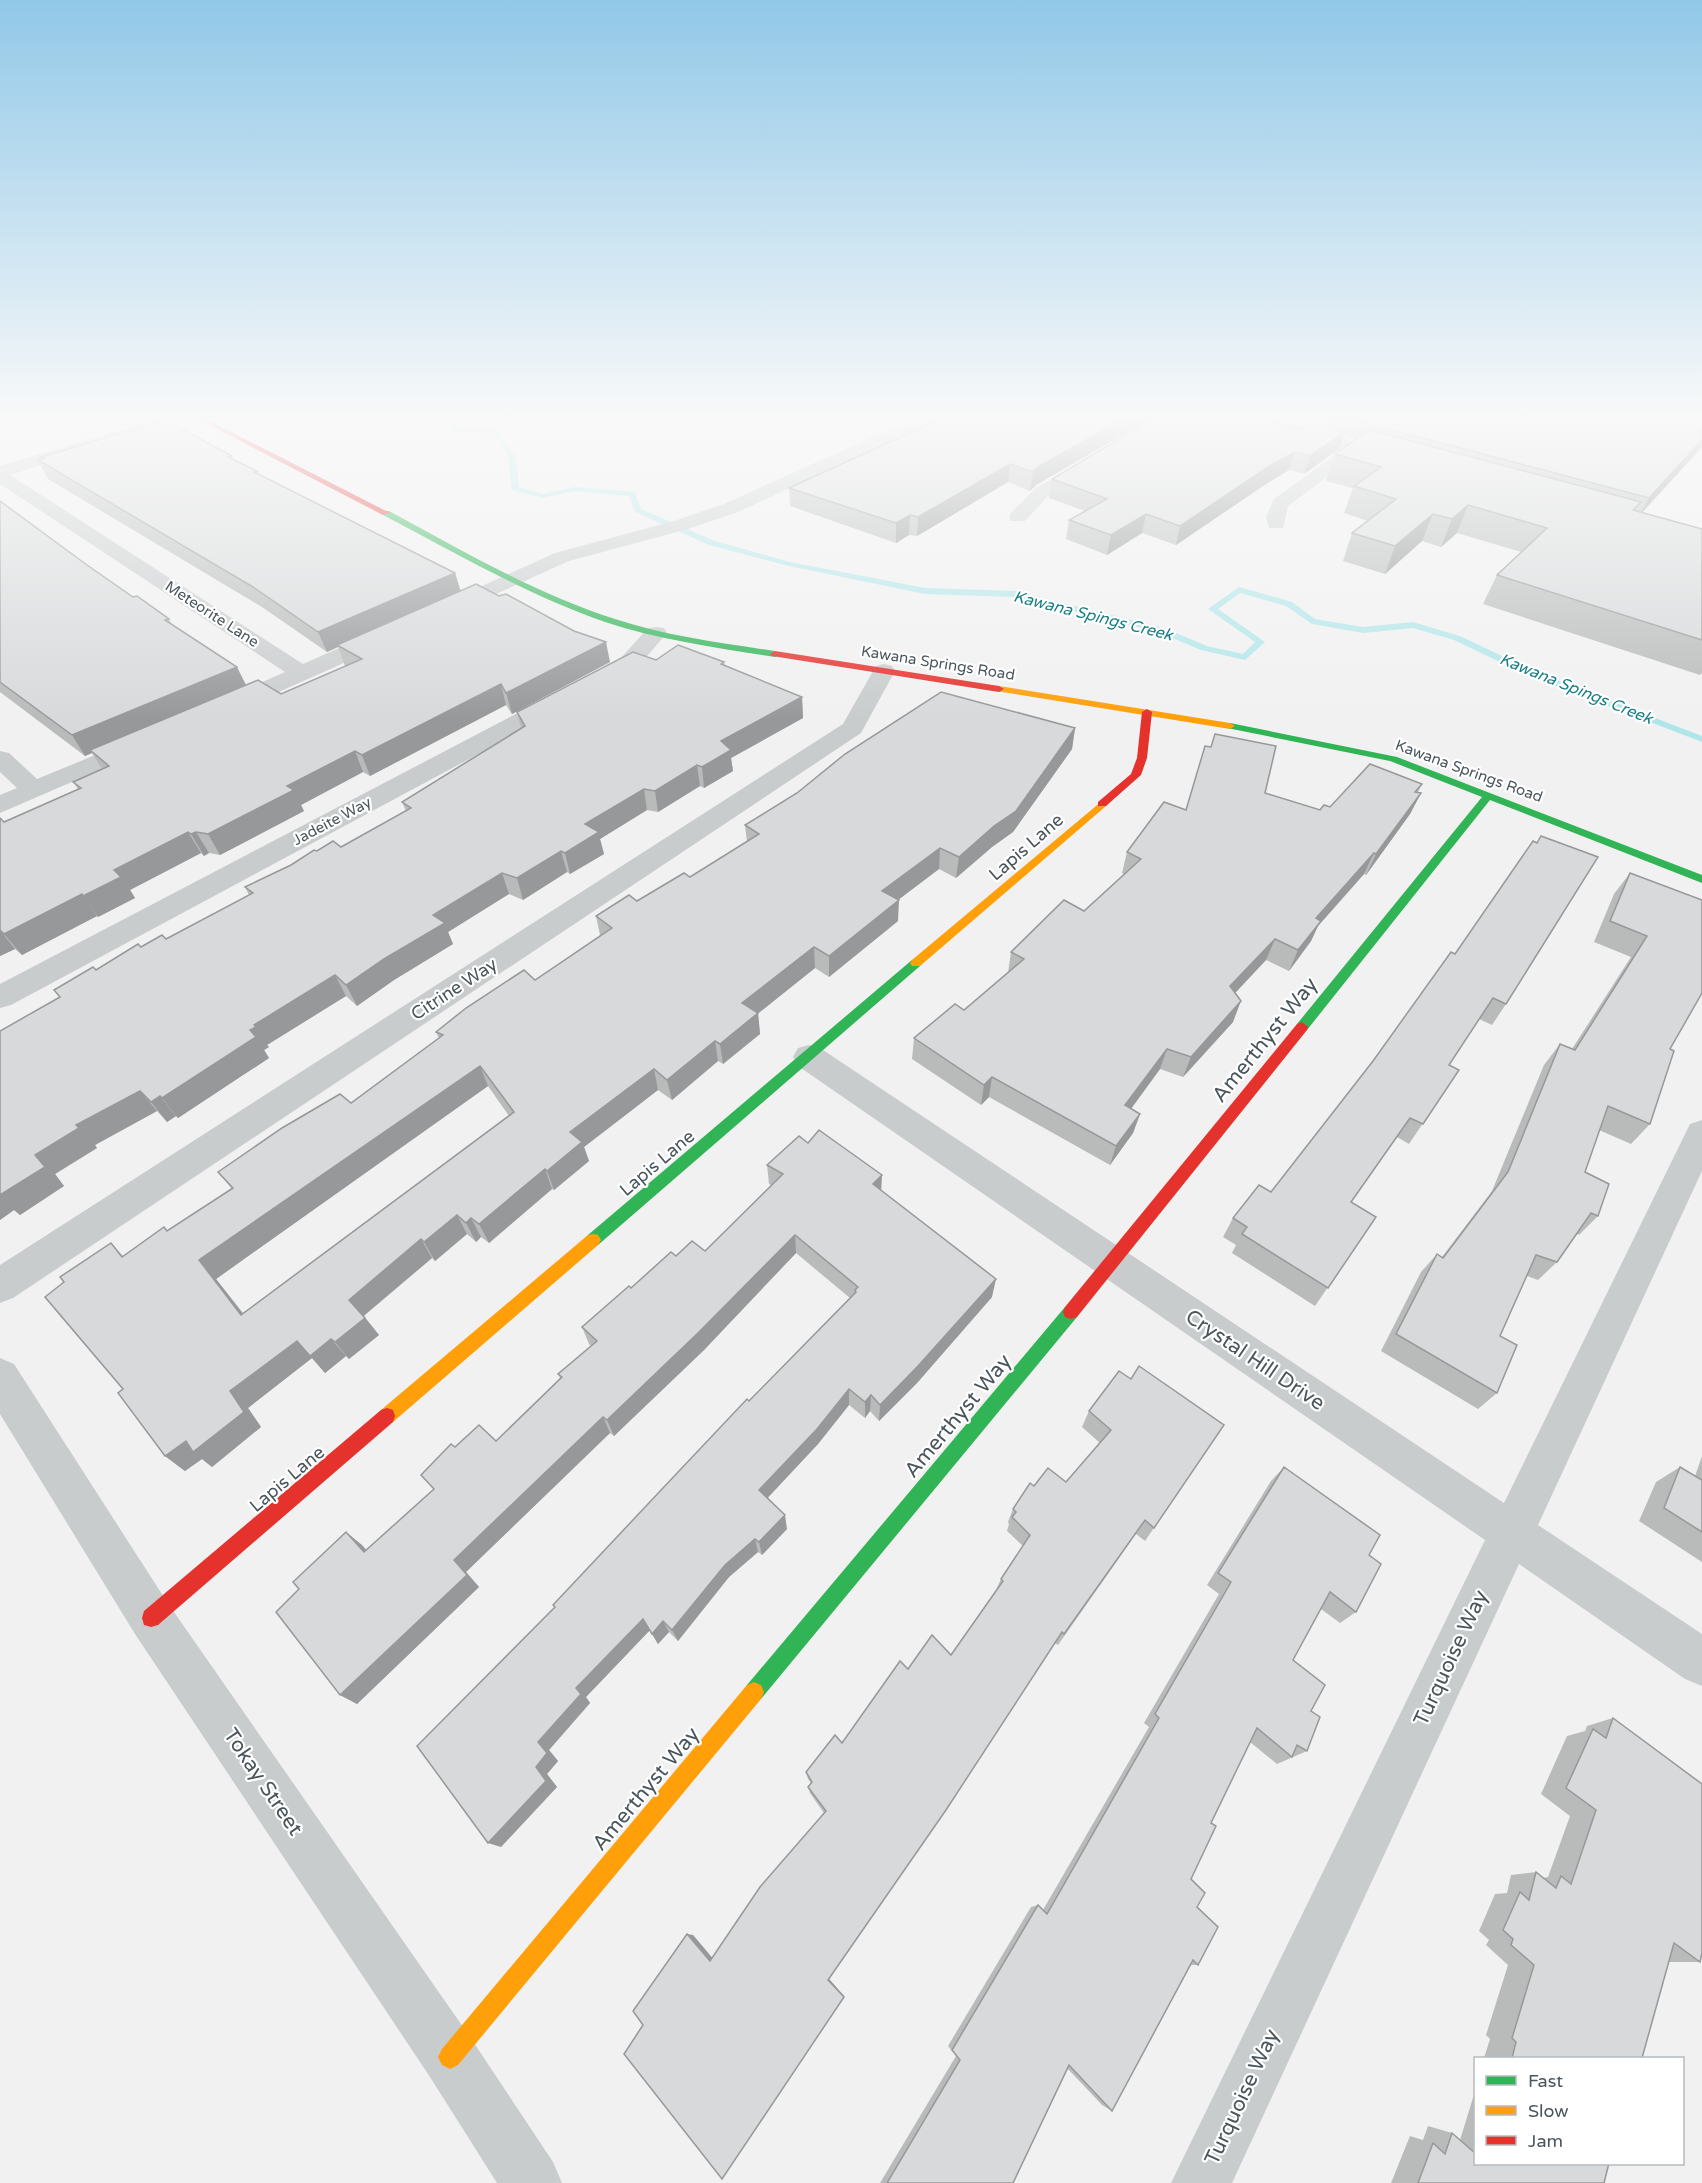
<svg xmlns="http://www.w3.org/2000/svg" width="1702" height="2183" viewBox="0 0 1702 2183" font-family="'Varela Round',sans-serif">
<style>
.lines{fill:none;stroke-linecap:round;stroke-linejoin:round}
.stream{fill:#b0e6e9;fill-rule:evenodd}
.street{fill:#c9cccd;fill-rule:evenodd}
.fast{fill:#30b455;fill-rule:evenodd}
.slow{fill:#ff9f0a;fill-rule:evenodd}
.jam{fill:#e5322d;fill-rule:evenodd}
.wall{fill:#b9bbbb;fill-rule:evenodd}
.shaded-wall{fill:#969899}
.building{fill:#d7d9da;stroke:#969899;stroke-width:1.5;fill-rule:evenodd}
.labels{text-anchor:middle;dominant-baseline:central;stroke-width:4.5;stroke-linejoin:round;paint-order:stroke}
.far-street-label{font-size:15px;fill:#4a565c;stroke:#fff}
.far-water-label{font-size:16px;font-style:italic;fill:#177e84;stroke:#fff}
.street-label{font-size:18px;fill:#4a565c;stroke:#fff}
.near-street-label{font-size:21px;fill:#4a565c;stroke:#fff}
</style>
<rect width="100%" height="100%" fill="#f1f1f1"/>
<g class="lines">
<path class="stream" d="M453 415H459L457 428 497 430 516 457 519 487 543 494 575 487 635 492 641 509 715 541 790 562 925 588 1015 591 1164 628 1207 646 1243 654 1255 642 1208 609 1239 587 1292 602 1315 619 1363 627 1413 622 1460 636 1531 670 1702 736V742L1525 674 1454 640 1413 628 1363 633 1312 624 1286 606 1240 593 1218 609 1265 642 1245 660 1201 650 1158 632 1015 597 925 594 789 566 709 545 635 512 629 496 575 491 543 498 512 490C507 462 515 458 493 433L451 431Z"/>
<g class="street">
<path d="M169 415H193L191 418 10 475 303 664 375 632 383 630 391 632 394 637 391 642 238 710 230 712 222 710 218 705 222 700 285 672 0 484V466Z"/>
<path d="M921 415H942L940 418 738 512 688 529 569 561 454 613 447 615 440 613 437 609 440 605 555 553 674 521 724 504Z"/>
<path d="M1234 415H1259L1397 453 1400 457 1397 461 1391 462 1359 453 1288 506 1283 528H1269L1266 517 1274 499 1343 449 1236 418Z"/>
<path d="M1091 458 1097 459 1100 463 1097 467 1049 495 1025 521H1011L1009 517 1011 513 1037 487Z"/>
<path d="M656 627 664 628 667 633 635 670 11 1005 0 1008V984L619 660 648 628Z"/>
<path d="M884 664 892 666 895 671 861 733 13 1298 0 1303V1265L843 724 873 671 876 666Z"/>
<path d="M139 737 148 739 151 744 148 749 0 813V795L17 788 0 772V751L9 753 37 779Z"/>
<path d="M809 1045 820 1048 1504 1503 1690 1124 1702 1120V1171L1538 1525 1702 1634V1686L1685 1679 1519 1564 1232 2183H1171L1485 1540 798 1066 793 1057 798 1048Z"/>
<path d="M0 1358 14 1364 167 1602 470 2037 553 2162 562 2183H497L430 2077 135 1634 0 1414Z"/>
</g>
<g class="fast">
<path d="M383 511H389C462 550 535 594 615 619 667 636 721 643 775 651L780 654 775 657C718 648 660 640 605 622 527 595 456 553 383 515Z"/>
<path d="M1230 723 1397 757 1702 875V883L1490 800 1307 1030H1297L1296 1027 1297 1024 1482 797 1390 761 1227 728V724Z"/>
<path d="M916 959 922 963 920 966 598 1245 593 1246 588 1245 585 1240 588 1235 912 960Z"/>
<path d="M1071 1305 1077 1307 1079 1312 1077 1317 761 1699 754 1702 747 1699 744 1692 747 1685 1065 1307Z"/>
</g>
<g class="slow">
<path d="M999 686 1230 723 1235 726 1230 729 996 691 994 689Z"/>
<path d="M1102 801 1107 804 1106 806 920 966H912L910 963 912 960Z"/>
<path d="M593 1234 598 1235 601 1240 598 1245 393 1422 387 1424 381 1422 379 1416 381 1410 588 1235Z"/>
<path d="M754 1682 761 1685 764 1692 761 1699 458 2065 450 2069 442 2065 438 2057 442 2049 747 1685Z"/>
</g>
<g class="jam">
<path d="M190 415H198L390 513 383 515Z"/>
<path d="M775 651 999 686 1004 689 999 692 772 656 770 654Z"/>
<path d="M1147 709 1152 712 1147 758 1141 775 1106 806H1098V802L1131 774 1137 758 1142 712Z"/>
<path d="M1302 1022 1308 1027 1307 1030 1077 1317 1071 1319 1065 1317 1063 1312 1065 1307 1297 1024Z"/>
<path d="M387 1408 393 1410 395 1416 393 1422 158 1625 151 1627 144 1625 142 1618 144 1611 381 1410Z"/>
</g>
</g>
<g class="wall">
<path d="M1157 415 1036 485 1030 491 1008 482 917 536 909 535 896 543 790 506 789 488Z"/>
<path d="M1324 415H1702L1642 513 1702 529V673L1700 675 1483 604 1497 575 1521 552 1457 533 1441 547 1422 541 1385 574 1343 561 1352 533 1368 521 1344 513 1353 488 1326 481 1335 454 1356 439 1343 436 1339 449 1304 474 1289 470 1266 484 1176 545 1142 533 1107 555 1066 539 1069 520 1085 511 1049 498 1052 479 1300 430 1321 425Z"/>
<path d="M232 456 233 460 257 471 258 473 455 573 460 591 610 662 512 714 506 705 370 776 363 772 301 805 304 811 220 855 209 853 204 856 201 853 130 890 135 898 98 917 97 916 22 955 15 949 0 956V818L4 822 78 789 73 782 102 769 92 753 85 756 0 692V501L87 565 133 597 169 619 172 625 246 685 281 694 345 666 338 647 327 652 262 607 48 479 38 460 42 459 41 457Z"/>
<path d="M656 660 724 662 725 665 802 697 803 718 731 758 733 771 704 788 700 786 658 812 647 810 600 839 604 854 570 874 567 872 523 900 509 894 448 932 453 944 394 980 357 1006 346 996 267 1045 269 1047 264 1050 269 1058 178 1118 176 1116 167 1122 157 1111 95 1145 97 1148 55 1174 64 1186 20 1215 14 1210 0 1220V1031L60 997 96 970 141 947 166 939 249 895 245 887 291 865 317 851 341 847 406 811 402 802 521 728 517 712Z"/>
<path d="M1075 728 1072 749 1013 832 992 847 956 878 939 869 898 900V921L829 977 815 968 758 1013 760 1034 723 1064 718 1061 672 1100 658 1090 584 1147 589 1161 554 1190 552 1189 489 1243 481 1237 476 1242 467 1234 435 1261 432 1258 364 1316 379 1335 349 1359 346 1356 325 1373 312 1358 248 1408 261 1427 212 1467 202 1459 185 1471 165 1456 123 1389 64 1282 111 1243 123 1256 168 1231 232 1189 218 1172 351 1103 439 1038 436 1032 535 980 600 935 596 916 637 901 690 877 747 842 745 825ZM488 1086 509 1116 243 1313 216 1279Z"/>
<path d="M1422 784 1418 792 1421 793 1410 814 1366 875 1364 874 1318 926 1311 941 1289 971 1266 960 1235 993 1233 1022 1183 1077 1160 1069 1131 1109 1140 1114 1133 1133 1110 1165 989 1097 981 1105 912 1059 914 1038 964 1010 1008 973 1011 952 1084 911 1124 874 1122 873 1127 852 1186 810 1265 793 1320 810Z"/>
<path d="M1630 873 1702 900 1670 1049 1650 1124 1631 1144 1599 1130 1585 1172 1598 1216 1579 1235 1577 1234 1557 1262 1538 1280 1527 1276 1500 1336 1497 1393 1478 1409 1381 1351 1421 1272 1437 1254 1442 1257 1492 1191 1544 1065 1560 1044 1572 1049 1631 957 1594 942 1614 894Z"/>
<path d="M1451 952 1506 1004 1492 1025 1479 1019 1449 1065 1459 1070 1409 1144 1397 1137 1351 1203 1376 1217 1315 1306 1232 1253 1236 1245 1223 1237 1233 1218 1271 1192 1373 1061Z"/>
<path d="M808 1143 881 1191 992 1297 917 1383 879 1421 870 1411 865 1418 849 1405 818 1444 767 1498 787 1529 762 1555 758 1552 729 1577 678 1641 669 1632 658 1644 650 1630 586 1697 590 1703 549 1750 558 1761 547 1774 557 1787 501 1847 555 1607 749 1401 850 1298 796 1253 704 1350 614 1436 610 1433 466 1572 479 1587 357 1704 340 1695 299 1589 346 1532 366 1550 434 1489 421 1475 455 1447 496 1441 560 1378 558 1374 591 1346 589 1344 582 1327 631 1288 676 1256 705 1251 771 1185 769 1184 767 1165Z"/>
<path d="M1131 1379 1224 1425 1145 1541 1136 1534 1058 1645 1055 1643 829 1979 844 1996V1997L643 2025 693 1935 712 1958 824 1813 810 1793 808 1787 811 1783 808 1779 806 1772 842 1743 908 1669 951 1655 996 1590 1001 1579 1023 1546 1007 1531 1009 1524 1008 1522 1013 1509 1034 1486 1066 1482 1100 1443 1082 1427 1089 1411Z"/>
<path d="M1702 1456V1562L1639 1521 1656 1482 1680 1467 1695 1476Z"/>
<path d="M1284 1467 1369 1555 1356 1612 1340 1623 1321 1609 1293 1660 1311 1711 1307 1751 1277 1764 1250 1742 1211 1823 1191 1879 1197 1907 1198 1965H1191L1112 2111 1102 2105 1068 2069 1013 2183H880L956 2056 948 2046 1031 1907 1038 1905 1043 1910 1149 1727 1144 1723 1219 1594 1207 1585 1271 1481Z"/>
<path d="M1613 1718 1700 1962H1669L1642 2058H1484L1490 2039 1486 2035 1508 1965 1486 1945 1489 1940 1479 1931 1495 1894 1507 1893 1511 1875 1536 1872 1543 1878 1548 1877 1570 1816 1541 1794 1567 1736 1585 1731 1587 1726Z"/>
<path d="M1476 2088V2163L1604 2183H1391L1410 2136 1423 2140 1428 2126 1452 2133 1460 2140Z"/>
</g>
<g class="shaded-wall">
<path d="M1130 415H1157L1036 485 1030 491 1033 472 1038 467Z"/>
<path d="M1345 431 1339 449 1304 474 1310 456Z"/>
<path d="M1702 440V447L1639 516 1649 498Z"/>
<path d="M1295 452 1289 470 1266 484 1176 545 1180 526 1271 465Z"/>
<path d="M1010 464 1008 482 917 536 918 517Z"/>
<path d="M1468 505 1457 533 1441 547 1452 519Z"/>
<path d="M1146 514 1142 533 1107 555 1111 535Z"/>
<path d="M1433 514 1422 541 1385 574 1395 546Z"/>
<path d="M910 515 909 535 896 543V523Z"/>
<path d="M455 573 461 592 337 645 338 647 327 652 318 632Z"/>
<path d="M606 642 610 662 512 714 506 693Z"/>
<path d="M237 667 247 687 90 750 92 753 85 756 72 735Z"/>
<path d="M501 684 506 705 370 776 362 755Z"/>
<path d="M802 697 803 718 731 758 733 771 704 788 702 767 721 741Z"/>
<path d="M1075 728 1072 749 1013 832 992 847 956 878 959 857Z"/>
<path d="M355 751 363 772 301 805 304 811 220 855 208 834 287 786Z"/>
<path d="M697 765 700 786 658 812 655 791Z"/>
<path d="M644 789 647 810 600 839 604 854 570 874 565 853 585 824Z"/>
<path d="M1421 793 1410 814 1366 875 1376 854Z"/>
<path d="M188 832 201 853 130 890 135 898 98 917 83 896 114 870Z"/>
<path d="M196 832 209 853 204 856 191 834Z"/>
<path d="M940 848 939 869 882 912V891Z"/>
<path d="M561 851 567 872 523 900 517 878Z"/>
<path d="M1374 853 1364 874 1318 926 1311 941 1289 971 1298 950 1316 918Z"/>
<path d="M502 873 509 894 448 932 453 944 394 980 357 1006 346 985 433 915Z"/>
<path d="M82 894 97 916 22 955 4 934Z"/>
<path d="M899 900 898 921 829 977V956Z"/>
<path d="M0 930 15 949 0 956Z"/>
<path d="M1275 939 1266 960 1222 1007 1230 986Z"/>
<path d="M814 947 815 968 745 1024 742 1003Z"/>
<path d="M335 975 346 996 267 1045 269 1047 264 1050 269 1058 178 1118 162 1098 250 1030 254 1025Z"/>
<path d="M1241 1001 1233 1022 1183 1077 1191 1057Z"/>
<path d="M758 1013 760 1034 723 1064 720 1044Z"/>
<path d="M715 1041 718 1061 672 1100 667 1080Z"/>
<path d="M1167 1049 1160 1069 1119 1125 1125 1105Z"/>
<path d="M480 1066 488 1086 216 1279 257 1332 241 1315 199 1260Z"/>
<path d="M654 1069 658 1090 584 1147 589 1161 554 1190 547 1171 570 1132Z"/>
<path d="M992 1077 989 1097 981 1105 984 1085Z"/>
<path d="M140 1091 157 1111 95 1145 97 1148 55 1174 64 1186 20 1215 14 1210 0 1220V1194L35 1155 76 1125Z"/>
<path d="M160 1096 176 1116 167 1122 151 1102Z"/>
<path d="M1140 1114 1133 1133 1110 1165 1116 1146Z"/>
<path d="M1410 1118 1397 1137 1338 1221 1351 1202Z"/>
<path d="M545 1169 552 1189 489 1243 479 1224Z"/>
<path d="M882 1175 881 1195 873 1184Z"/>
<path d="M457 1215 467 1234 435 1261 424 1242Z"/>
<path d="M471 1218 481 1237 476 1242 466 1223Z"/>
<path d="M795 1235 796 1253 704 1350 614 1436 607 1420Z"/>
<path d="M421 1239 432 1258 362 1317 349 1300Z"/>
<path d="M996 1279 992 1297 917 1383 879 1421 880 1405Z"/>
<path d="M365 1318 379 1335 349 1359 335 1342Z"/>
<path d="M331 1339 346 1356 325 1373 312 1358 248 1408 261 1427 212 1467 202 1459 185 1471 165 1456 230 1391 297 1341Z"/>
<path d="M849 1389V1405L818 1444 762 1504 759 1490Z"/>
<path d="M871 1395 870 1411 865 1418V1402Z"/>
<path d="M603 1417 610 1433 466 1572 479 1587 357 1704 340 1695 454 1560Z"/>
<path d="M785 1515 787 1529 762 1555 759 1542Z"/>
<path d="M346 1532 362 1545 379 1565 364 1552Z"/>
<path d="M755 1539 758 1552 729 1577 678 1641 672 1630 725 1565Z"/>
<path d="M643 1619 650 1630 586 1697 590 1703 549 1750 558 1761 547 1774 557 1787 501 1847 488 1843 536 1767 538 1742 576 1688Z"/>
<path d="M663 1621 669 1632 658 1644 652 1634Z"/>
<path d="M687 1934 693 1935 715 1961H710Z"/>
<path d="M829 1979 844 1996V1997L828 1980Z"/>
</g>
<g class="building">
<path d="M949 415H1130L1038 467 1033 472 1010 464 918 517 910 515 896 523 789 488Z"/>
<path d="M1159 415H1243L1300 430 1311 422 1345 431 1310 456 1295 452 1271 465 1180 526 1146 514 1111 535 1069 520 1107 499 1052 479Z"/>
<path d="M1336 415H1702V440L1649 498Z"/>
<path d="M165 420 232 456 228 457 257 471 254 472 455 573 318 632 253 587 38 460 44 458 41 457Z"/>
<path d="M1369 430 1641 502 1633 510 1702 529V640L1497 575 1547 528 1468 505 1452 519 1433 514 1395 546 1352 533 1396 499 1354 486 1381 467 1335 454Z"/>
<path d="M0 501 87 565 133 597 137 596 169 619 165 620 237 667 72 735 0 682Z"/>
<path d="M476 584 499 596 506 594 574 631 606 642 506 693 501 684 362 755 355 751 287 786 294 790 208 834 196 832 191 834 188 832 114 870 121 877 83 896 82 894 4 934 0 930V818L4 822 81 788 73 782 109 766 90 750 258 680 281 694 362 659 337 645Z"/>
<path d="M678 645 724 662 721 664 802 697 721 741 731 750 702 767 697 765 655 791 644 789 585 824 599 832 565 853 561 851 517 878 502 873 433 915 445 923 384 959 346 985 335 975 254 1025 256 1027 250 1030 256 1037 162 1098 160 1096 151 1102 140 1091 76 1125 79 1128 35 1155 45 1167 0 1195V1031L60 997 54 990 93 967 96 970 138 944 141 947 162 935 166 939 253 893 245 887 291 865 314 850 317 851 333 841 341 847 411 808 402 802 525 726 517 712 633 652 656 660Z"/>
<path d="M941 692 1075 728 1016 811 994 826 959 857 940 848 882 891 899 900 829 956 814 947 742 1003 758 1013 720 1044 715 1041 667 1080 654 1069 570 1132 582 1142 547 1171 545 1169 479 1224 471 1218 466 1223 457 1215 424 1242 421 1239 349 1300 365 1318 335 1342 331 1339 310 1356 297 1341 230 1391 244 1412 193 1452 186 1441 165 1456 118 1393 123 1389 45 1297 64 1282 60 1277 111 1243 122 1257 164 1227 167 1231 233 1188 218 1172 282 1128 340 1094 351 1103 443 1035 436 1032 466 1008 524 970 535 980 612 928 596 916 629 895 637 901 684 873 690 877 759 834 745 825 797 793 845 754ZM480 1066 514 1112 241 1315 199 1260Z"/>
<path d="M1215 734 1276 746 1265 793 1320 810 1324 805 1330 807 1370 764 1422 784 1415 792 1421 793 1376 854 1374 853 1316 918 1321 921 1298 950 1275 939 1230 986 1241 1001 1191 1057 1167 1049 1125 1105 1140 1114 1116 1146 992 1077 984 1085 914 1038 955 1004 964 1010 1024 959 1011 952 1064 900 1084 911 1141 859 1127 852 1164 802 1186 810 1205 746 1211 747Z"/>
<path d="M1541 836 1598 857 1506 1004 1493 998 1449 1065 1459 1070 1423 1124 1410 1118 1351 1202 1376 1217 1328 1288 1242 1234 1247 1227 1233 1218 1259 1185 1271 1192 1373 1061 1451 952 1455 954 1533 841 1537 843Z"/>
<path d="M1630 873 1702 900V993L1670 1049 1674 1051 1650 1124 1608 1106 1585 1172 1609 1184 1598 1216 1591 1213 1557 1262 1536 1255 1500 1336 1517 1345 1497 1393 1396 1334 1437 1254 1443 1258 1508 1172 1560 1044 1575 1050 1647 936 1610 921Z"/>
<path d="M819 1130 882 1175 873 1184 996 1279 918 1366 880 1405 871 1395 865 1402 849 1389 817 1429 759 1490 785 1515 759 1542 755 1539 725 1565 672 1630 663 1621 652 1634 643 1619 576 1688 581 1694 538 1742 547 1753 536 1767 546 1781 488 1843 417 1746 555 1607 553 1605 663 1488 747 1399 749 1401 856 1292 855 1290 858 1287 795 1235 699 1332 607 1420 603 1417 454 1560 467 1575 340 1695 276 1612 299 1589 293 1582 346 1532 364 1552 434 1489 421 1475 451 1444 455 1447 479 1425 496 1441 562 1377 558 1374 597 1341 582 1327 629 1286 631 1288 671 1252 676 1256 692 1241 705 1251 783 1174 767 1165 799 1136 808 1143Z"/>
<path d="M1139 1366 1224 1425 1154 1528 1145 1520 1064 1634 1062 1632 946 1810 828 1980 844 1997 722 2179 624 2054 643 2025 633 2011 687 1934 710 1961 760 1887 826 1811 808 1787 812 1782 806 1772 835 1735 842 1743 900 1661 908 1669 932 1635 951 1655 1003 1581 1001 1579 1030 1535 1012 1517 1016 1512 1013 1509 1030 1483 1034 1486 1048 1468 1066 1482 1111 1430 1089 1411 1119 1371 1131 1379Z"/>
<path d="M1284 1467 1380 1535 1369 1555 1381 1564 1356 1612 1330 1592 1293 1660 1325 1685 1311 1711 1320 1717 1307 1751 1297 1745 1292 1757 1257 1728 1211 1823 1216 1826 1191 1879 1205 1893 1197 1907 1218 1927 1198 1965 1193 1960 1112 2111 1069 2065 1013 2183H887L960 2060 952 2050 1038 1905 1047 1914 1159 1718 1155 1714 1231 1582 1218 1573Z"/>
<path d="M1680 1467 1702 1480V1532L1664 1508Z"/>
<path d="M1613 1718 1702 1784V1953L1700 1962 1674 1943 1642 2058H1512L1516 2042 1512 2038 1534 1965 1511 1945 1513 1939 1503 1930 1520 1892 1529 1900 1536 1872 1556 1888 1561 1876 1571 1884 1596 1810 1566 1788 1593 1729 1606 1738Z"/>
<path d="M1452 2133 1476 2154V2163H1609L1604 2183H1418L1433 2143 1445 2154Z"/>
</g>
<linearGradient id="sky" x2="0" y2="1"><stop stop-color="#91c8e8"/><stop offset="0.58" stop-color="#f9f9f9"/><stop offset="1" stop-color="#f9f9f9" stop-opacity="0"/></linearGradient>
<rect width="1702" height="720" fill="url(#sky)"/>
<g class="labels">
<g class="far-street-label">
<text transform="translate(212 614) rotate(33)">Meteorite Lane</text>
<text transform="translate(938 663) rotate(9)">Kawana Springs Road</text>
<text transform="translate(1469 771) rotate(20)">Kawana Springs Road</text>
<text transform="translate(332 821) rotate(-28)">Jadeite Way</text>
</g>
<g class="far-water-label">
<text transform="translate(1093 616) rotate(14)">Kawana Spings Creek</text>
<text transform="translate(1576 689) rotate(22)">Kawana Spings Creek</text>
</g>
<g class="street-label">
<text transform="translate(1026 847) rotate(-41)">Lapis Lane</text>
<text transform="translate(454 989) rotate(-33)">Citrine Way</text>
<text transform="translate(657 1163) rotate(-40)">Lapis Lane</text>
<text transform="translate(287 1479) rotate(-40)">Lapis Lane</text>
</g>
<g class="near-street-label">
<text transform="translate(1265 1040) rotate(-51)">Amerthyst Way</text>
<text transform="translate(1255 1360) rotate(34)">Crystal Hill Drive</text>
<text transform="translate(958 1416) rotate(-50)">Amerthyst Way</text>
<text transform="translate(1451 1658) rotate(-65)">Turquoise Way</text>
<text transform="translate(263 1782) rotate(56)">Tokay Street</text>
<text transform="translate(646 1789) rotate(-50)">Amerthyst Way</text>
<text transform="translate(1242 2097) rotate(-65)">Turquoise Way</text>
</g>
</g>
<rect x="1474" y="2057" width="210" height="108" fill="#ffffff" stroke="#b7bbbe" stroke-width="1.5"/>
<rect x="1486" y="2076" width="30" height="9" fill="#30b455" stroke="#b7bbbe" stroke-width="1.5"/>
<text x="1528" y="2087" font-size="18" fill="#4a565c">Fast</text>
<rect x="1486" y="2106" width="30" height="9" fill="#ff9f0a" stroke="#b7bbbe" stroke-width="1.5"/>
<text x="1528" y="2117" font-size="18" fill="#4a565c">Slow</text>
<rect x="1486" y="2136" width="30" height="9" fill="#e5322d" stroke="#b7bbbe" stroke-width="1.5"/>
<text x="1528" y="2147" font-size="18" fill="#4a565c">Jam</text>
</svg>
